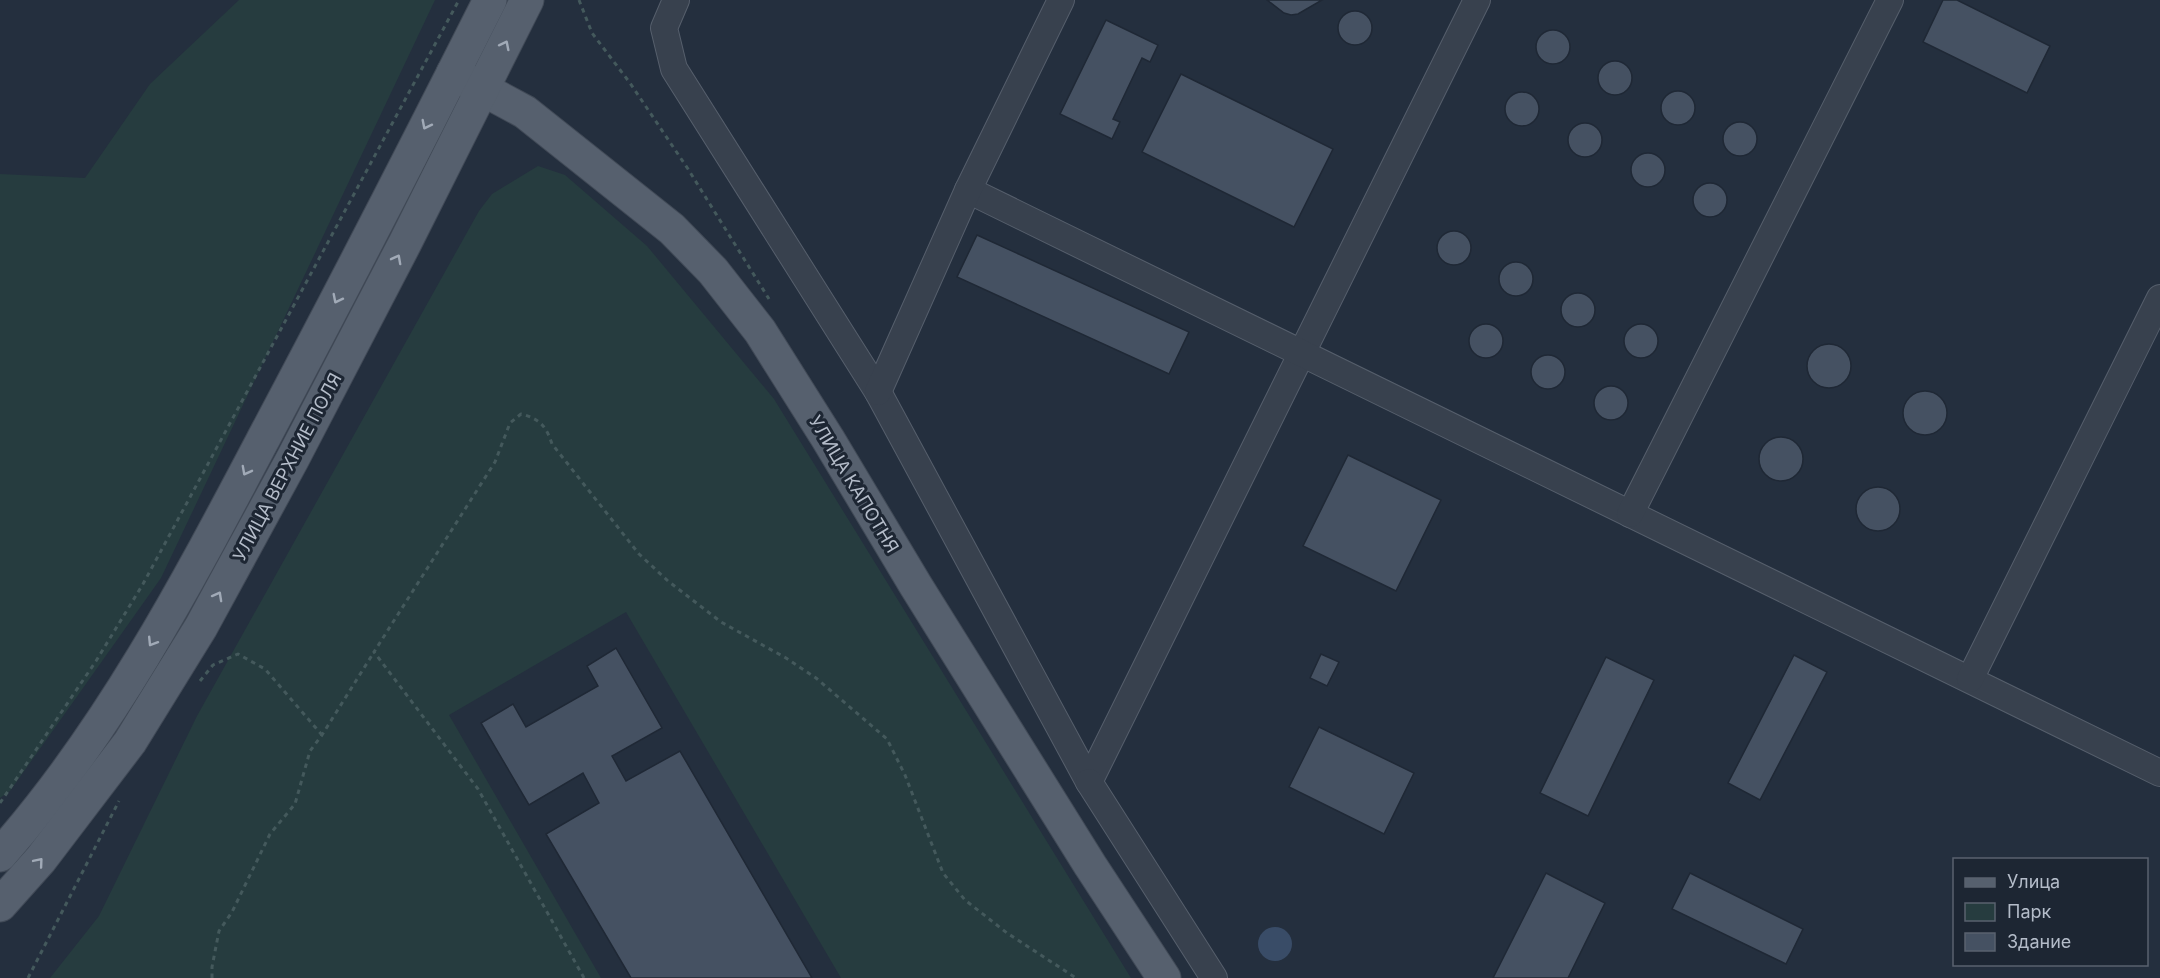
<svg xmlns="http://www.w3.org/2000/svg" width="2160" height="978" viewBox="0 0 2160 978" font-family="Inter,sans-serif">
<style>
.green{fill:#263c3f}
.water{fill:#394c67}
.building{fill:#455162;stroke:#1f2835;stroke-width:1.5}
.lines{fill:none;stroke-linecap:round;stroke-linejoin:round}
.minor-casing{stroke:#565f6c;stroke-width:28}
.major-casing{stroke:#414a57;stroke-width:35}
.path{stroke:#44595c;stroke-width:3;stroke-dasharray:4.5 4.5;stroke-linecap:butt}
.minor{stroke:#38414e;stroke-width:26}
.major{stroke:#56606e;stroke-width:33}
.oneway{stroke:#a1aab7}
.labels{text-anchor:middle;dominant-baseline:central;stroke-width:6;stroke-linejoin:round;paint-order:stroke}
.street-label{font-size:18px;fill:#b4bcc9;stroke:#1d2633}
</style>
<rect width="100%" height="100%" fill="#242f3e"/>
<g class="green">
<path d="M239 0H435L161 578 10 791 0 798V174L85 178 150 84Z"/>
<path d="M538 166 565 175 647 246 774 399 1131 978H841L626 612 449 715 601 978H50L99 916 197 716 479 211 492 194Z"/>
</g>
<circle class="water" cx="1275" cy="944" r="17"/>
<g class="building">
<path d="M1267 0H1322L1298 14 1291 15 1284 13Z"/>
<path d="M1943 0H1957L2050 46 2027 93 1923 42Z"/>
<circle cx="1355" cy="28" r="17"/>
<path d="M1106 20 1158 45 1150 62 1142 58 1113 119 1120 122 1112 139 1060 114Z"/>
<circle cx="1553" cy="47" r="17"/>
<circle cx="1615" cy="78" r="17"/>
<path d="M1181 74 1333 149 1294 227 1142 152Z"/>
<circle cx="1678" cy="108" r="17"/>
<circle cx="1522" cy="109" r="17"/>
<circle cx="1740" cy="139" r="17"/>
<circle cx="1585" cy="140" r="17"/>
<circle cx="1648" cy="170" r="17"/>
<circle cx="1710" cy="200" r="17"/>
<circle cx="1454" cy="248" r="17"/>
<path d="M977 235 1189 332 1169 374 957 277Z"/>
<circle cx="1516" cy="279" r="17"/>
<circle cx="1578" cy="310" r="17"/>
<circle cx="1486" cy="341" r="17"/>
<circle cx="1641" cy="341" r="17"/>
<circle cx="1829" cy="366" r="22"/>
<circle cx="1548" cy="372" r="17"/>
<circle cx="1611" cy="403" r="17"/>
<circle cx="1925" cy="413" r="22"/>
<circle cx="1781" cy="459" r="22"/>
<path d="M1348 455 1441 500 1396 591 1303 546Z"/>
<circle cx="1878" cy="509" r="22"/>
<path d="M616 648 662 728 612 756 626 781 680 751 812 978H631L546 834 599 803 583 773 529 805 481 723 513 704 526 727 598 686 587 666Z"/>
<path d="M1321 654 1339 662 1327 686 1310 678Z"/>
<path d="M1794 655 1827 672 1760 800 1728 783Z"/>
<path d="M1606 657 1654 680 1588 816 1540 793Z"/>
<path d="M1319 727 1414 773 1384 834 1289 787Z"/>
<path d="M1546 873 1605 903 1568 978H1493Z"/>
<path d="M1690 873 1803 929 1786 964 1672 909Z"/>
</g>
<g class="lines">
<g class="minor-casing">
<g id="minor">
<path d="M676 0 664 28 674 69 878 392 1089 782 1477 0"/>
<path d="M968 190 2160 773"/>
<path d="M878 392 968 190 1061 0"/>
<path d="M1630 514 1890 0"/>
<path d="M1970 679 2160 298"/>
<path d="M1089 782 1214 978"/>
</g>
</g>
<g class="major-casing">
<g id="major">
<path d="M453 73 525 112 672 229 713 271 760 331 828 439 916 586 1090 865 1164 978"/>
<path d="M0 855C111 730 189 580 267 432 343 289 417 145 490 0"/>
<path d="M0 905 41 859 130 742 201 627 292 460 405 243 527 0"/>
</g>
</g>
<g class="path">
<path d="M579 0 592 33 630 83 688 169 769 299"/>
<path d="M200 681 213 665 238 654 265 669 322 735"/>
<path d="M0 803 96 661 143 584 459 0"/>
<path d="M28 978 119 801"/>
<path d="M212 978V967L219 931 232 912 270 834 295 804 310 751 322 735 374 652"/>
<path d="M584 978 478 789 374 652 495 462 510 423 521 414C540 419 546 426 552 444L639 554 668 581 721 622 786 658 816 678 887 739 905 775 943 873 965 900 1007 933 1076 978"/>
</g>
<use href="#minor" class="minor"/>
<use href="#major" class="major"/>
</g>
<defs><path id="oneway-chevron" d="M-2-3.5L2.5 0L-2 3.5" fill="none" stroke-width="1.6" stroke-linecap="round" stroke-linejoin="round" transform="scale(1.5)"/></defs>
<g class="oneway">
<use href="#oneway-chevron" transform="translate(505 45) rotate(-63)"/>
<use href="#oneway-chevron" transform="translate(426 125) rotate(117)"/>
<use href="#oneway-chevron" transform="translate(397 259) rotate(-62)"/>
<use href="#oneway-chevron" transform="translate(337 299) rotate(117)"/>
<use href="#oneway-chevron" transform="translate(246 471) rotate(118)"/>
<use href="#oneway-chevron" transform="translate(218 596) rotate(-61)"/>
<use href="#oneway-chevron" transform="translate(152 642) rotate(122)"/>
<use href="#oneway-chevron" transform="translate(39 862) rotate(-50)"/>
</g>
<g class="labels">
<g class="street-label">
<text transform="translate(287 467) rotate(-62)">УЛИЦА ВЕРХНИЕ ПОЛЯ</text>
<text transform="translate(854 484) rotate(59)">УЛИЦА КАПОТНЯ</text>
</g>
</g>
<rect x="1953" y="858" width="195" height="108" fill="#1d2633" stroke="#59626f" stroke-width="1.5"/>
<rect x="1965" y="878" width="30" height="9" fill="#56606e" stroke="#59626f" stroke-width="1.5"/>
<text x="2007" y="888" font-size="18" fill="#b4bcc9">Улица</text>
<rect x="1965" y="903" width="30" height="18" fill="#263c3f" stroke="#59626f" stroke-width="1.5"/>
<text x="2007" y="918" font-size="18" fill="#b4bcc9">Парк</text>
<rect x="1965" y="933" width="30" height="18" fill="#455162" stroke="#59626f" stroke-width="1.5"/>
<text x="2007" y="948" font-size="18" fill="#b4bcc9">Здание</text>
</svg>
